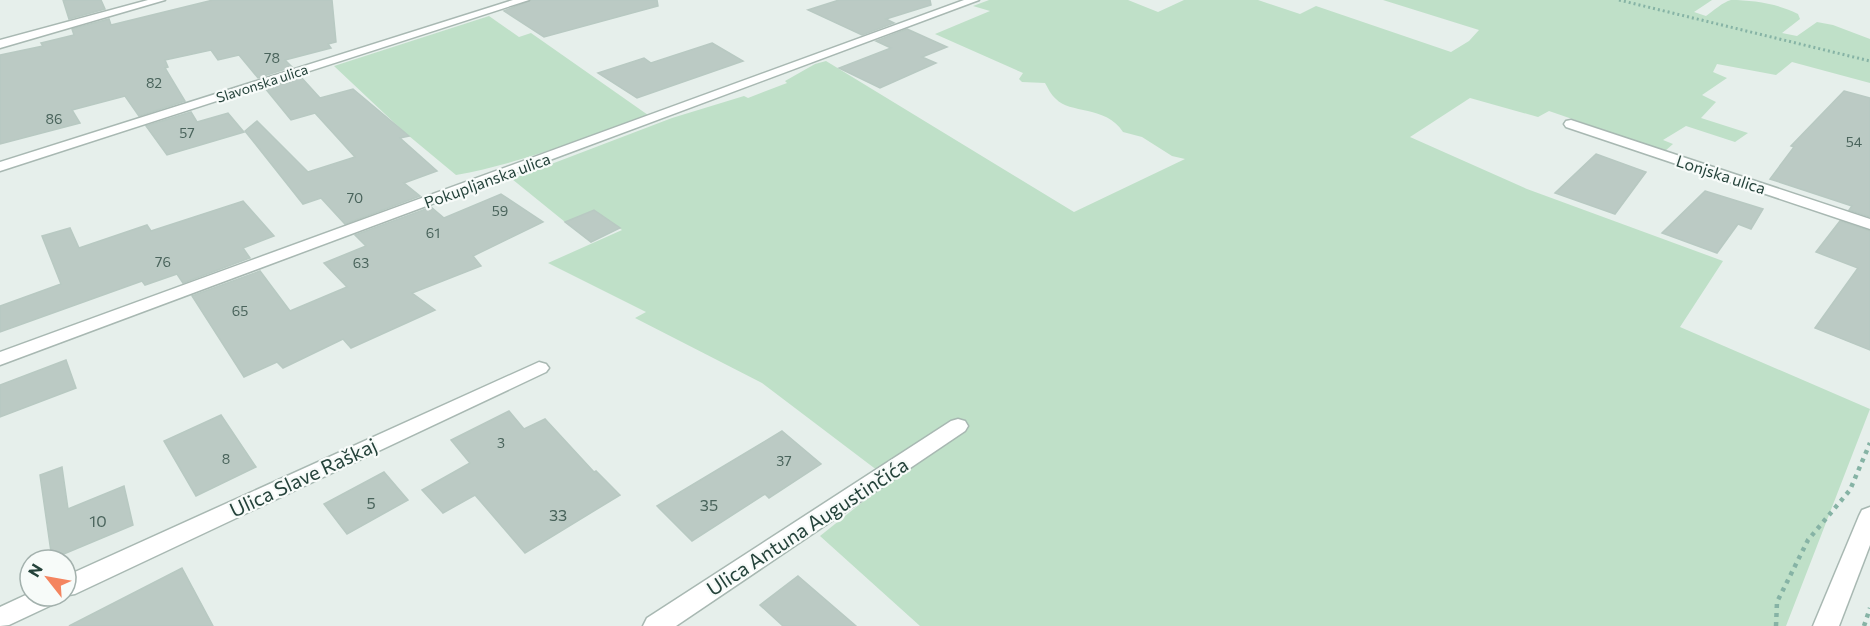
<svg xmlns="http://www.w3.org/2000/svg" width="1870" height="626" viewBox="0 0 1870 626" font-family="Commissioner,sans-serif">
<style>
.green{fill:#bfe0c8}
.building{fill:#bbcac4;stroke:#b8c9c2;stroke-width:1.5}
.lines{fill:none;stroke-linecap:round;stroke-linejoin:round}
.minor-casing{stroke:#a8b8b2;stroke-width:3}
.path-far1{stroke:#86b3a5;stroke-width:3;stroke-dasharray:2 3;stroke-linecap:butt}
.path{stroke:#86b3a5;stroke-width:4.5;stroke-dasharray:4 5;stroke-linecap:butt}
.minor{fill:#fff;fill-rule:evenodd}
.labels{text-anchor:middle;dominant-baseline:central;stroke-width:4.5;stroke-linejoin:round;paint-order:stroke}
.number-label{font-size:14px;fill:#4a645c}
.far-street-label{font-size:14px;fill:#24423a;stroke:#f7fbf9}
.street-label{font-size:16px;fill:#24423a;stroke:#f7fbf9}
.near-number-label{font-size:16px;fill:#4a645c}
.near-street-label{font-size:20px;fill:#24423a;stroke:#f7fbf9}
</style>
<rect width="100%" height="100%" fill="#e6efeb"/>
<g class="green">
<path d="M989 0H1128L1158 12 1184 0H1258L1300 14 1316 6 1451 52 1469 41 1479 30 1383 0H1712L1694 12 1706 16C1713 11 1723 2 1731 0 1753 0 1779 4 1798 14L1800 19 1782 33 1797 36 1817 22 1833 25 1870 39V83L1792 62 1776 75 1717 64 1713 72 1727 78 1702 95 1716 102 1701 118 1748 133 1735 142 1686 126 1663 140 1673 144 1665 151 1549 111 1538 117 1470 98 1410 137 1527 189 1723 261 1680 327 1870 409 1786 626H920L820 536 890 480 762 383 635 318 646 312 548 263 622 230 594 210 565 222 512 179 672 118 744 96 748 98 787 83 785 81 815 64 826 61 1074 212 1185 159 1172 156 1142 137 1123 132C1106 105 1069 114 1056 99 1051 95 1048 88 1045 83L1022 82 1019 79 1023 73 935 34 990 11 973 6Z"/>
<path d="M489 16 519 37 531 33 648 115C585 138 522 163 456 175L403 131 334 66Z"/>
</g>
<g class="building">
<path d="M63 0H101L105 9 69 19Z"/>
<path d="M213 0H332L336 42 328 44 331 48 285 60 292 67 258 78 239 55 218 60 211 50 165 60 168 67 165 68 185 101 139 116 125 96 72 110 80 123 0 144V55L43 46 41 43 74 35 72 29 109 19 111 25Z"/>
<path d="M531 0H657L658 6 544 37 504 11Z"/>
<path d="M839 0H930L931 5 886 19 894 23 862 35 808 10Z"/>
<path d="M907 29 947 47 922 57 936 63 880 88 839 68 891 48 876 41Z"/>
<path d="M712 43 743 61 637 98 598 73 644 58 651 63Z"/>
<path d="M300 76 320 98 353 89 409 136 400 138 437 171 404 183 420 196 345 224 321 198 303 204 245 131 257 121 308 172 355 157 315 113 291 120 265 88Z"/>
<path d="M1844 91 1870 98V217L1849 210 1852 206 1770 179 1794 147 1791 146Z"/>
<path d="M191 112 197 122 228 113 244 132 167 155 146 126Z"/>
<path d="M1596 154 1646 172 1615 214 1555 193Z"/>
<path d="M1705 191 1763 209 1751 229 1738 224 1717 253 1662 233Z"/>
<path d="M501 194 543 222 473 256 481 266 412 293 435 310 351 348 343 339 283 368 277 362 244 377 192 296 260 271 290 311 347 287 324 263 366 246 355 235 431 207 444 218Z"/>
<path d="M243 201 274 236 243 248 250 258 183 283 177 274 145 285 142 281 0 332V306L61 284 42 236 70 228 79 248 147 225 151 231Z"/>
<path d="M594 210 620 228 591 242 565 222Z"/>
<path d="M1840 221 1870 231V350L1815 328 1858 268 1816 252Z"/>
<path d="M66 360 76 388 0 417V385Z"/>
<path d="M509 411 524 429 545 419 594 472 596 471 620 495 525 553 475 495 443 513 422 490 470 463 451 440Z"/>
<path d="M221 415 256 467 196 496 164 441Z"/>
<path d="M782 431 821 464 769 498 765 494 692 541 657 506Z"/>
<path d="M62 467 68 509 124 486 133 525 52 559 40 475Z"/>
<path d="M384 472 408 500 347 534 324 504Z"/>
<path d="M182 568 213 626H69Z"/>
<path d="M798 576 856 626H783L760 605Z"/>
</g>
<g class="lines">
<g class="minor-casing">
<g id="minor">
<path d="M148 0H165L0 48V40Z"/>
<path d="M513 0H529L0 171V162Z"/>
<path d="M964 0H979L0 365V352Z"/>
<path d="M1571 120 1870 219V229L1566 127 1564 124 1566 121Z"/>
<path d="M539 362 546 364 549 368 546 372 75 594 63 596H66V576Z"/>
<path d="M958 419 965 421 968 426 965 431 676 626H643L647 618 951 421Z"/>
<path d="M1870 507V545L1839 626H1813L1859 516 1862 510Z"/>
<path d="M30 593V596H59L56 603 9 625 0 626V607Z"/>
</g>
</g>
<path class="path-far1" d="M1619 0 1870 61"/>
<g class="path">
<path d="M1776 626 1777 602 1808 540 1850 490 1870 443"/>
<path d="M1864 626 1870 608"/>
</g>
<use href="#minor" class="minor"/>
</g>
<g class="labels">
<g class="number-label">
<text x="272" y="57">78</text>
<text x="154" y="82">82</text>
<text x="54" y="118">86</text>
<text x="187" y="132">57</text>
<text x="1854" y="141">54</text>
<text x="355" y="197">70</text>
<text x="500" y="210">59</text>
<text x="433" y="232">61</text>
<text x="163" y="261">76</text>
<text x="361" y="262">63</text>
<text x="240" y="310">65</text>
<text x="501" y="442">3</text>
<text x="226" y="458">8</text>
<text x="784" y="460">37</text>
</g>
<g class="far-street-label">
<text transform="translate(262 83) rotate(-18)">Slavonska ulica</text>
</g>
<g class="street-label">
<text transform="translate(1721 174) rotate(18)">Lonjska ulica</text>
<text transform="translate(487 180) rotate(-20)">Pokupljanska ulica</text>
</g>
<g class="near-number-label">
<text x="371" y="502">5</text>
<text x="709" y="504">35</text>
<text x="558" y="514">33</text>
<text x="98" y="520">10</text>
</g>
<g class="near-street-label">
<text transform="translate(303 477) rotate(-25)">Ulica Slave Raškaj</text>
<text transform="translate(807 526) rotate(-33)">Ulica Antuna Augustinčića</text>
</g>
</g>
<g transform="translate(48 578) rotate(301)"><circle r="28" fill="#f7fbf9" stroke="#a3b1ad" stroke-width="1.5"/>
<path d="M0-4.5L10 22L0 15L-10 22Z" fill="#f4845f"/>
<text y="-9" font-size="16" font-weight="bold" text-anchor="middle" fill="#24423a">N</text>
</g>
</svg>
